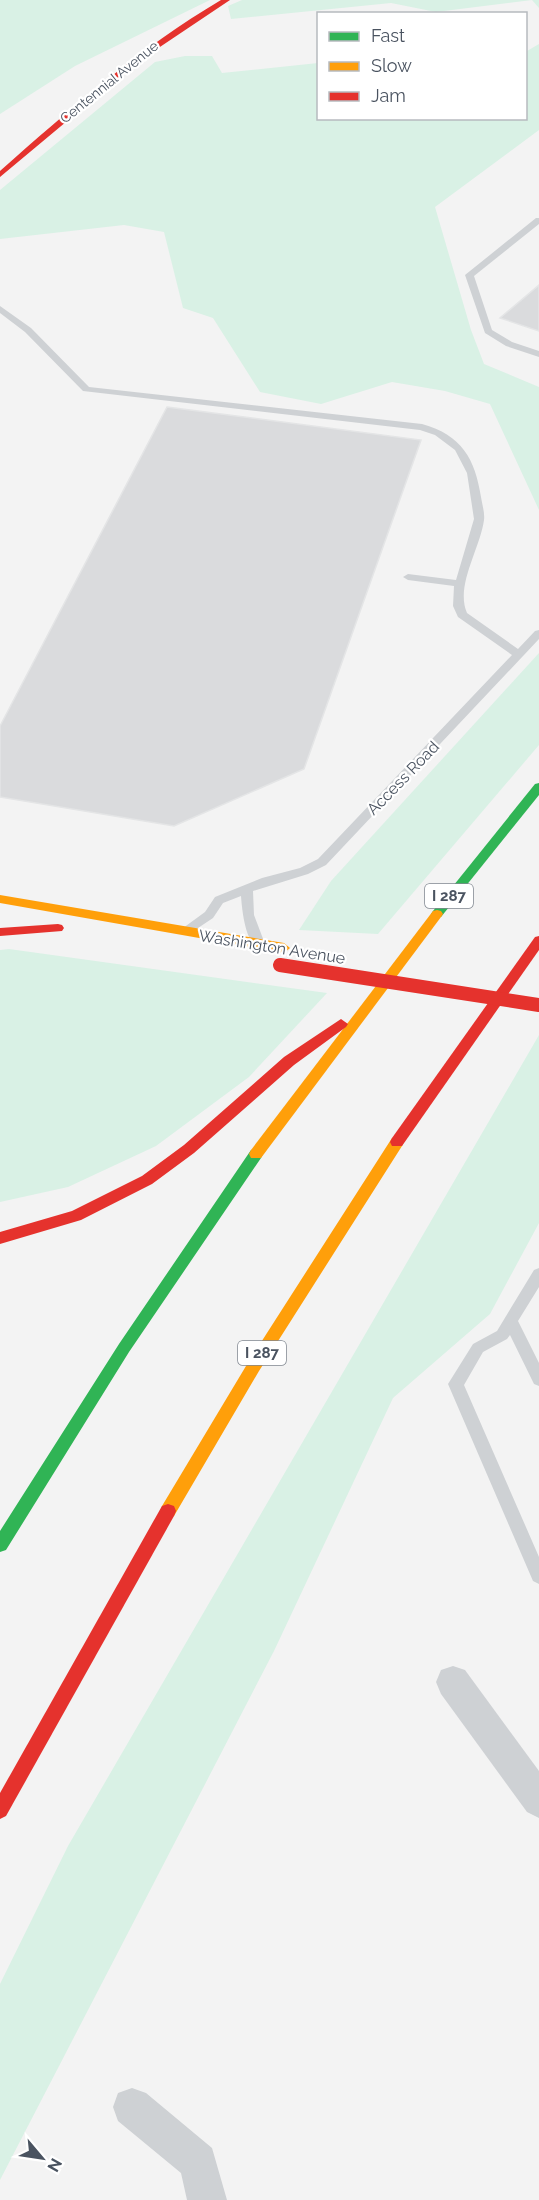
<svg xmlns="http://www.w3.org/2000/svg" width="539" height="2200" viewBox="0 0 539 2200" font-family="Raleway,sans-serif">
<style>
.green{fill:#d9f1e5}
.building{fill:#dadbdd;stroke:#e4e5e6;stroke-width:1.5}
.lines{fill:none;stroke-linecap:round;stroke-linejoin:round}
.lane{fill:#ced1d4;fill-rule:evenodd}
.street{fill:#ced1d4;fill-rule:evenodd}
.fast{fill:#30b455;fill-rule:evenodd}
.slow{fill:#ff9f0a;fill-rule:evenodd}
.jam{fill:#e5322d;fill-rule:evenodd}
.jam-bridge{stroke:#e5322d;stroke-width:14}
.labels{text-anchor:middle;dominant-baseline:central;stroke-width:4.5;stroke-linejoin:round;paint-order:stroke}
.far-street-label{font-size:14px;fill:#4a5360;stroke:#fff}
.shield{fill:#fff;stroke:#808790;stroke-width:1.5}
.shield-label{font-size:15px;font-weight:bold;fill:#4a5360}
.street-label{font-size:16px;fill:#4a5360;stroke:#fff}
</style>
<rect width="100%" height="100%" fill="#f3f3f3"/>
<g class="green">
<path d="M0 0H210L75 66 0 114Z"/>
<path d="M242 0H539V8L532 0 436 12 391 3 231 19 228 6Z"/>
<path d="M539 44V130L435 207 471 330 484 364 539 387V510L490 404 445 391 392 382 321 404 260 392 213 318 183 308 164 232 124 225 0 239V190L155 62 185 56H212L222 73 318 63V118H526V56L527 51Z"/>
<path d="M539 653V745L378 934 299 930 331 881Z"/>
<path d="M9 949 327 993 249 1077 156 1146 68 1187 0 1202V950Z"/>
<path d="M539 1035V1223L490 1314 393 1398 274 1651 0 2180V1984L68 1846Z"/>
</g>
<g class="building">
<path d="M539 285V331L500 318Z"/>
<path d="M167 407 421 440 304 769 174 826 0 797V726Z"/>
</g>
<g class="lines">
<g class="lane">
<path d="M536 218H539V224L474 276 492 330 512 342 539 351V357L506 346 485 333 465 275Z"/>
<path d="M0 306 31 328 89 387 422 424C462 435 475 459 481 497 482 504 485 513 484 520 480 549 455 586 467 613L518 649 535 631 539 630V639L326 865 308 874 253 891 254 915 265 944 263 947 259 948C245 943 242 909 241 896L223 903 213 918 189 934H181L179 931 205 912 215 897 262 878 300 868 318 859 512 655 458 617 453 606 454 586 408 580 403 577 408 574 456 580 474 519 467 473 455 450 435 435 420 430 83 391 25 332 0 313Z"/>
<path d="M539 1268V1287L518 1321 539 1363V1386L534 1384 510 1335 507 1339 483 1352 464 1385 539 1557V1584L533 1581 448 1384 473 1344 497 1331 534 1270Z"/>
</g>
<g class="street">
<path d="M453 1666 465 1670 539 1771V1818L527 1812 441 1694 436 1682 441 1670Z"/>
<path d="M132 2088 146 2093 212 2148 227 2200H187L181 2173 118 2121 113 2107 118 2093Z"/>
</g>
<g class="fast">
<path d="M539 783V795L441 917H433L431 914 433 911 535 784Z"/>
<path d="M256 1149 261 1150 263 1154 261 1158 129 1352 6 1550 0 1552V1531L119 1344 251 1150Z"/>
</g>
<g class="slow">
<path d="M0 895 284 943 290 948 284 953 0 903Z"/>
<path d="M437 910 441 911 443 914 441 917 261 1158H251L249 1154 251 1150 433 911Z"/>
<path d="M397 1137 402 1138 404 1142 402 1146 259 1371 174 1516 168 1518 162 1516 160 1511 162 1506 249 1361 392 1138Z"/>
</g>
<g class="jam">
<path d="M221 0H230L139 61 0 177V171C70 109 140 48 221 0Z"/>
<path d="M58 924 62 925 64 928 62 931 0 936V928Z"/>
<path d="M539 936V950L402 1146H392L390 1142 392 1138 535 937Z"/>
<path d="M341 1019 348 1024 346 1027 294 1065 194 1153 152 1184 81 1220 0 1244V1232L72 1211 142 1176 184 1145 284 1057Z"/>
<path d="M168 1504 174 1506 176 1511 174 1516 6 1816 0 1819V1793L162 1506Z"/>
</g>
<path class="jam-bridge" d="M280 965 539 1005"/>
</g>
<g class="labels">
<g class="far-street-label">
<text transform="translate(109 82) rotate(-39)">Centennial Avenue</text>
</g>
<g class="shield">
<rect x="425" y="884" width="48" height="24" rx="4.5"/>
<rect x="238" y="1341" width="48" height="24" rx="4.5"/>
</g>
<g class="shield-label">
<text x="449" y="896">I 287</text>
<text x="262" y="1353">I 287</text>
</g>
<g class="street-label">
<text transform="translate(403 778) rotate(-46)">Access Road</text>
<text transform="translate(272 947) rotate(9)">Washington Avenue</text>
</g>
</g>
<rect x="317" y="12" width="210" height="108" fill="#ffffff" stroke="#b7babf" stroke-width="1.5"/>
<rect x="329" y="32" width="30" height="9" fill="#30b455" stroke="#b7babf" stroke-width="1.5"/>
<text x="371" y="42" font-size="18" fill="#4a5360">Fast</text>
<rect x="329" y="62" width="30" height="9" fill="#ff9f0a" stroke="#b7babf" stroke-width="1.5"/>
<text x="371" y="72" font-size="18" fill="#4a5360">Slow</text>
<rect x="329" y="92" width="30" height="9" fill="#e5322d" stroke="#b7babf" stroke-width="1.5"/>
<text x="371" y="102" font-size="18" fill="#4a5360">Jam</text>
<g transform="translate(42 2158) rotate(119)" stroke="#ffffff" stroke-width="4.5" paint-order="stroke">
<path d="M0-4.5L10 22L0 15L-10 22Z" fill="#4a5360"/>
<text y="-9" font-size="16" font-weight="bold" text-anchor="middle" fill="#4a5360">N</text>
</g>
</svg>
